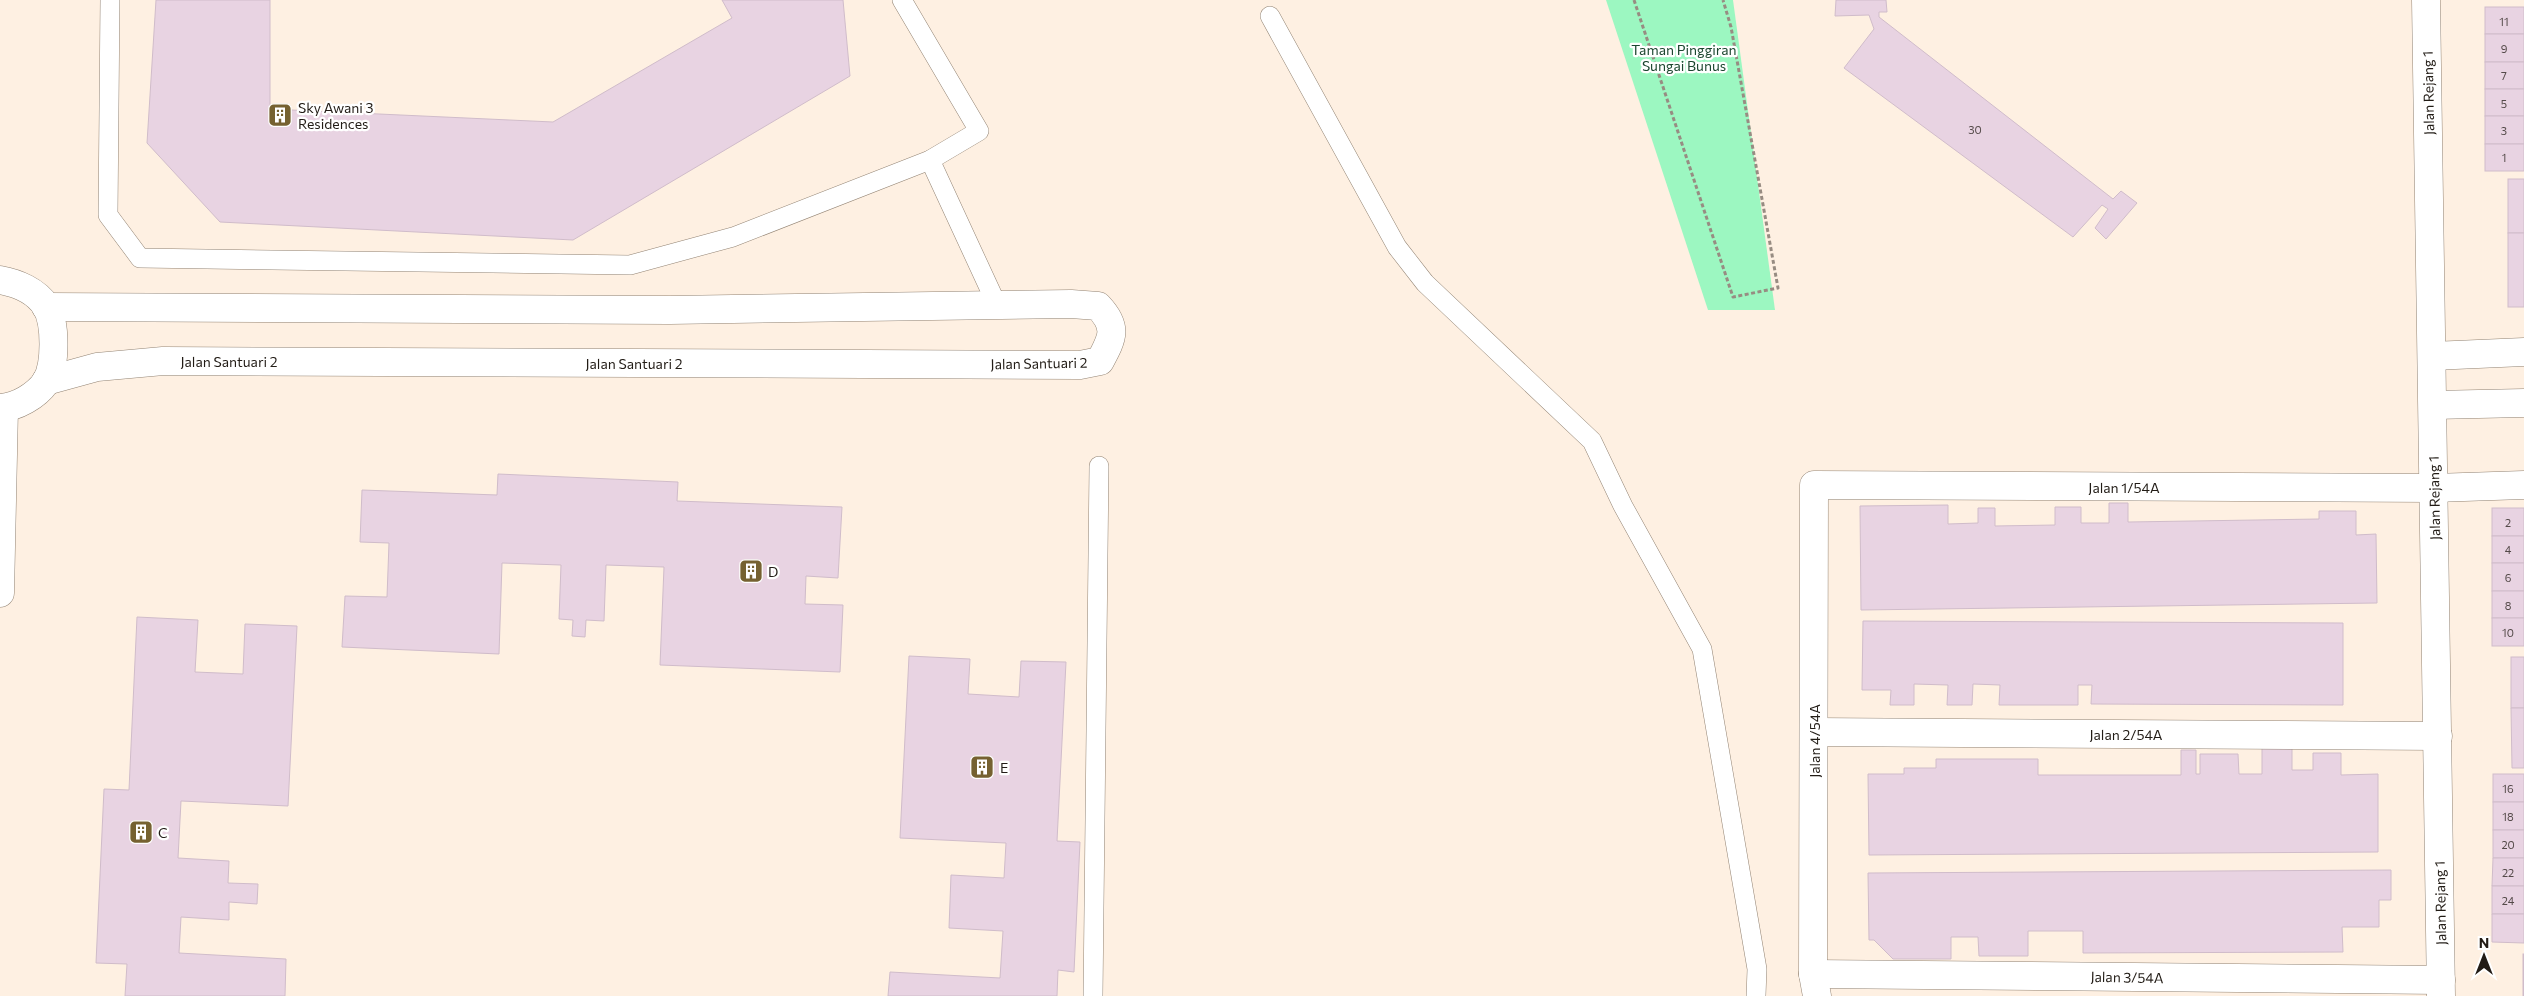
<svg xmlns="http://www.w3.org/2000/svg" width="2524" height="996" viewBox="0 0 2524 996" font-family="Commissioner,sans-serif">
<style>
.green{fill:#9cf7c1}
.building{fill:#e8d3e2;stroke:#d0bcca}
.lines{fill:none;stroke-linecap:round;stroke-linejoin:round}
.lane-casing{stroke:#938474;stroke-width:20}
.street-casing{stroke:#938474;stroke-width:29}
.secondary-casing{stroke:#938474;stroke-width:29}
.path{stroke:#978c82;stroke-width:3;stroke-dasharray:4 2.5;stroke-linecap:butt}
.lane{stroke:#fff;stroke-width:19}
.street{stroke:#fff;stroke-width:28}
.secondary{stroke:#fff;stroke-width:28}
.labels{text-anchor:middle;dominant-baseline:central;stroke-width:4.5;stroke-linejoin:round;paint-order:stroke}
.number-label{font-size:11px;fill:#544a49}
.park-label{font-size:14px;fill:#1c4730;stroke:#fff}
.street-label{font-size:14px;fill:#221c16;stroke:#fff}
.poi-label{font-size:14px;fill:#221c16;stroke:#fff;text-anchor:start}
</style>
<rect width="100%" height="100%" fill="#fef0e2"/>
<path class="green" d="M1606 0H1733L1775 310H1708Z"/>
<g class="building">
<path d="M156 0H270V109L553 122 732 18 722 0H843L850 76 573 240 220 222 147 143Z"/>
<path d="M1836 0H1886L1887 12H1879V17L2113 199 2121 191 2137 203 2106 239 2095 228 2108 209 2102 205 2073 237 1844 68 1874 29 1869 15 1835 16Z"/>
<rect x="2485" y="7" width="39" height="27"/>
<rect x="2485" y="34" width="39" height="28"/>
<rect x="2485" y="62" width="39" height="27"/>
<rect x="2485" y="89" width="39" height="27"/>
<rect x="2485" y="116" width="39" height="28"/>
<rect x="2485" y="144" width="39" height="27"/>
<rect x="2508" y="179" width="16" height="54"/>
<rect x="2508" y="233" width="16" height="74"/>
<path d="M498 474 678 482 677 501 842 507 838 578 806 576 805 604 843 605 840 672 660 665 664 567 606 565 604 621 586 620 585 637 572 636 573 620 559 619 561 565 502 563 499 654 342 647 345 596 387 597 389 543 360 542 362 490 497 495Z"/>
<path d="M2109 503H2128V522L2319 519V511H2356V535L2376 534 2377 603 1861 610 1860 506 1948 505V524L1978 523V508H1995V526L2055 525V507H2081V523H2109Z"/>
<rect x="2492" y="508" width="32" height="28"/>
<rect x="2492" y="536" width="32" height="27"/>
<rect x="2492" y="563" width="32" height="28"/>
<rect x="2492" y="591" width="32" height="27"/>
<path d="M137 617 198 620 195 672 243 674 245 624 297 626 288 806 181 801 178 858 229 861 228 883 258 884 257 904 229 902V920L181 917 179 953 286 959 285 996H125L127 964 96 963 104 789 129 790Z"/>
<rect x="2492" y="618" width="32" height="28"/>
<path d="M1863 621 2343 623V705L2091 704 2092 685H2078V705H1999L2000 685 1973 684 1972 705H1947L1948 685 1914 684V705H1890L1891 690H1862Z"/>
<path d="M909 656 970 659 968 694 1019 697 1021 661 1066 662 1057 841 1080 842 1074 972 1058 970 1057 996H888L890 972 1000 978 1003 931 949 928 951 875 1004 878 1006 843 900 838Z"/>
<rect x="2511" y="657" width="13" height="51"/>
<path d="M2511 708H2524V768H2512Z"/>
<path d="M2262 747H2292V770H2313V753H2341V775L2378 774V852L1869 855 1868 774H1904V768H1936V759H2038V775H2181V750H2196V774H2200V754H2238L2239 774H2262Z"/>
<rect x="2493" y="774" width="31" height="28"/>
<rect x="2493" y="802" width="31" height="28"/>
<rect x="2493" y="830" width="31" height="28"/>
<path d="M2493 858H2524V886H2492Z"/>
<path d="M2391 870V900H2379V927H2342L2343 952 2083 953V931H2028V956H1979L1978 937H1951V959H1893L1874 940H1869L1868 873Z"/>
<rect x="2492" y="886" width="32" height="28"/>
<path d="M2492 914H2524V943L2492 942Z"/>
<rect x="2523" y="954" width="1" height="42"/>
</g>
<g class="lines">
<g class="lane-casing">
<g id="lane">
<path d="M110 0 108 215 140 258 630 265 733 237 930 160 979 131 902 0"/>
<path d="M1270 16 1397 247 1425 283 1592 441 1623 506 1702 649 1757 969 1756 996"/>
<path d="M930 160 997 305"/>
<path d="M1093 996 1099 466"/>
</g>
</g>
<g class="street-casing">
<g id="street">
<path d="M0 280C17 283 36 291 46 306 56 323 56 365 46 382 36 396 17 407 0 408"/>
<path d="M46 307 670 310 1071 304 1098 306C1118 327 1113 337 1100 361L1080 365 163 361 97 367 46 381"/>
<path d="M2432 356 2524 352"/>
<path d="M2433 405 2524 403"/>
<path d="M0 593 4 408"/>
<path d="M1814 732 2438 736"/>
<path d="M1813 974 2441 980"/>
<path d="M1817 996 1813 974 1814 485 2434 488 2524 485"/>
</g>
</g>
<g class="secondary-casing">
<path id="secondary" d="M2426 0 2441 996"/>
</g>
<path class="path" d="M1634 0 1733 297 1778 288 1731 27 1723 0"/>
<use href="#lane" class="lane"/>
<use href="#street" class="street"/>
<use href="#secondary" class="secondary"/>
</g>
<defs>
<g id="building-square" transform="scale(1.25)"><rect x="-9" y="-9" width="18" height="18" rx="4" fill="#756130" stroke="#fff"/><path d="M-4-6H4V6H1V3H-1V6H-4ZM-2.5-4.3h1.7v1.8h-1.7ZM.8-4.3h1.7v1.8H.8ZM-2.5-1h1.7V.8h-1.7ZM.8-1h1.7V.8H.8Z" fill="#fff"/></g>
</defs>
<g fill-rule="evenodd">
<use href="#building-square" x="280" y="115"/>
<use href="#building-square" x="751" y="571"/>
<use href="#building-square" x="982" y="767"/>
<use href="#building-square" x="141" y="832"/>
</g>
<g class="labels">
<g class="number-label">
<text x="2504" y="21">11</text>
<text x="2504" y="48">9</text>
<text x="2504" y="75">7</text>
<text x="2504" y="103">5</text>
<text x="1975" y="129">30</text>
<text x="2504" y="130">3</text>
<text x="2504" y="157">1</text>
<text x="2508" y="522">2</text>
<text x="2508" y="549">4</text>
<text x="2508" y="577">6</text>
<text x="2508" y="605">8</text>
<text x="2508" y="632">10</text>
<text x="2508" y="788">16</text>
<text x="2508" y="816">18</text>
<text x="2508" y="844">20</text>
<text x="2508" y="872">22</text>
<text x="2508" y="900">24</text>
</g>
<g class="park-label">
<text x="1684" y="49">Taman Pinggiran<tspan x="1684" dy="16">Sungai Bunus</tspan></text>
</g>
<g class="street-label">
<text transform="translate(2428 93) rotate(-91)">Jalan Rejang 1</text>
<text x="229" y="361">Jalan Santuari 2</text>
<text x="634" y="363">Jalan Santuari 2</text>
<text transform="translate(1039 363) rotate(-1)">Jalan Santuari 2</text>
<text x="2124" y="487">Jalan 1/54A</text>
<text transform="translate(2434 498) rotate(-91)">Jalan Rejang 1</text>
<text x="2126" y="734">Jalan 2/54A</text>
<text transform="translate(1814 741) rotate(-90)">Jalan 4/54A</text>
<text transform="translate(2440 903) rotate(-91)">Jalan Rejang 1</text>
<text transform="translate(2127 977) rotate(1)">Jalan 3/54A</text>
</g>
<g class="poi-label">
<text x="298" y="107">Sky Awani 3<tspan x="298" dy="16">Residences</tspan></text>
<text x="768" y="571">D</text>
<text x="1000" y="767">E</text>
<text x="158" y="832">C</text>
</g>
</g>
<g transform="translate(2484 956)" stroke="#ffffff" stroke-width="4" paint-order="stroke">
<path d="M0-4L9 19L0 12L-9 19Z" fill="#221c16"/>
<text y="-8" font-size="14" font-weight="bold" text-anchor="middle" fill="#221c16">N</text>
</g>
</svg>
